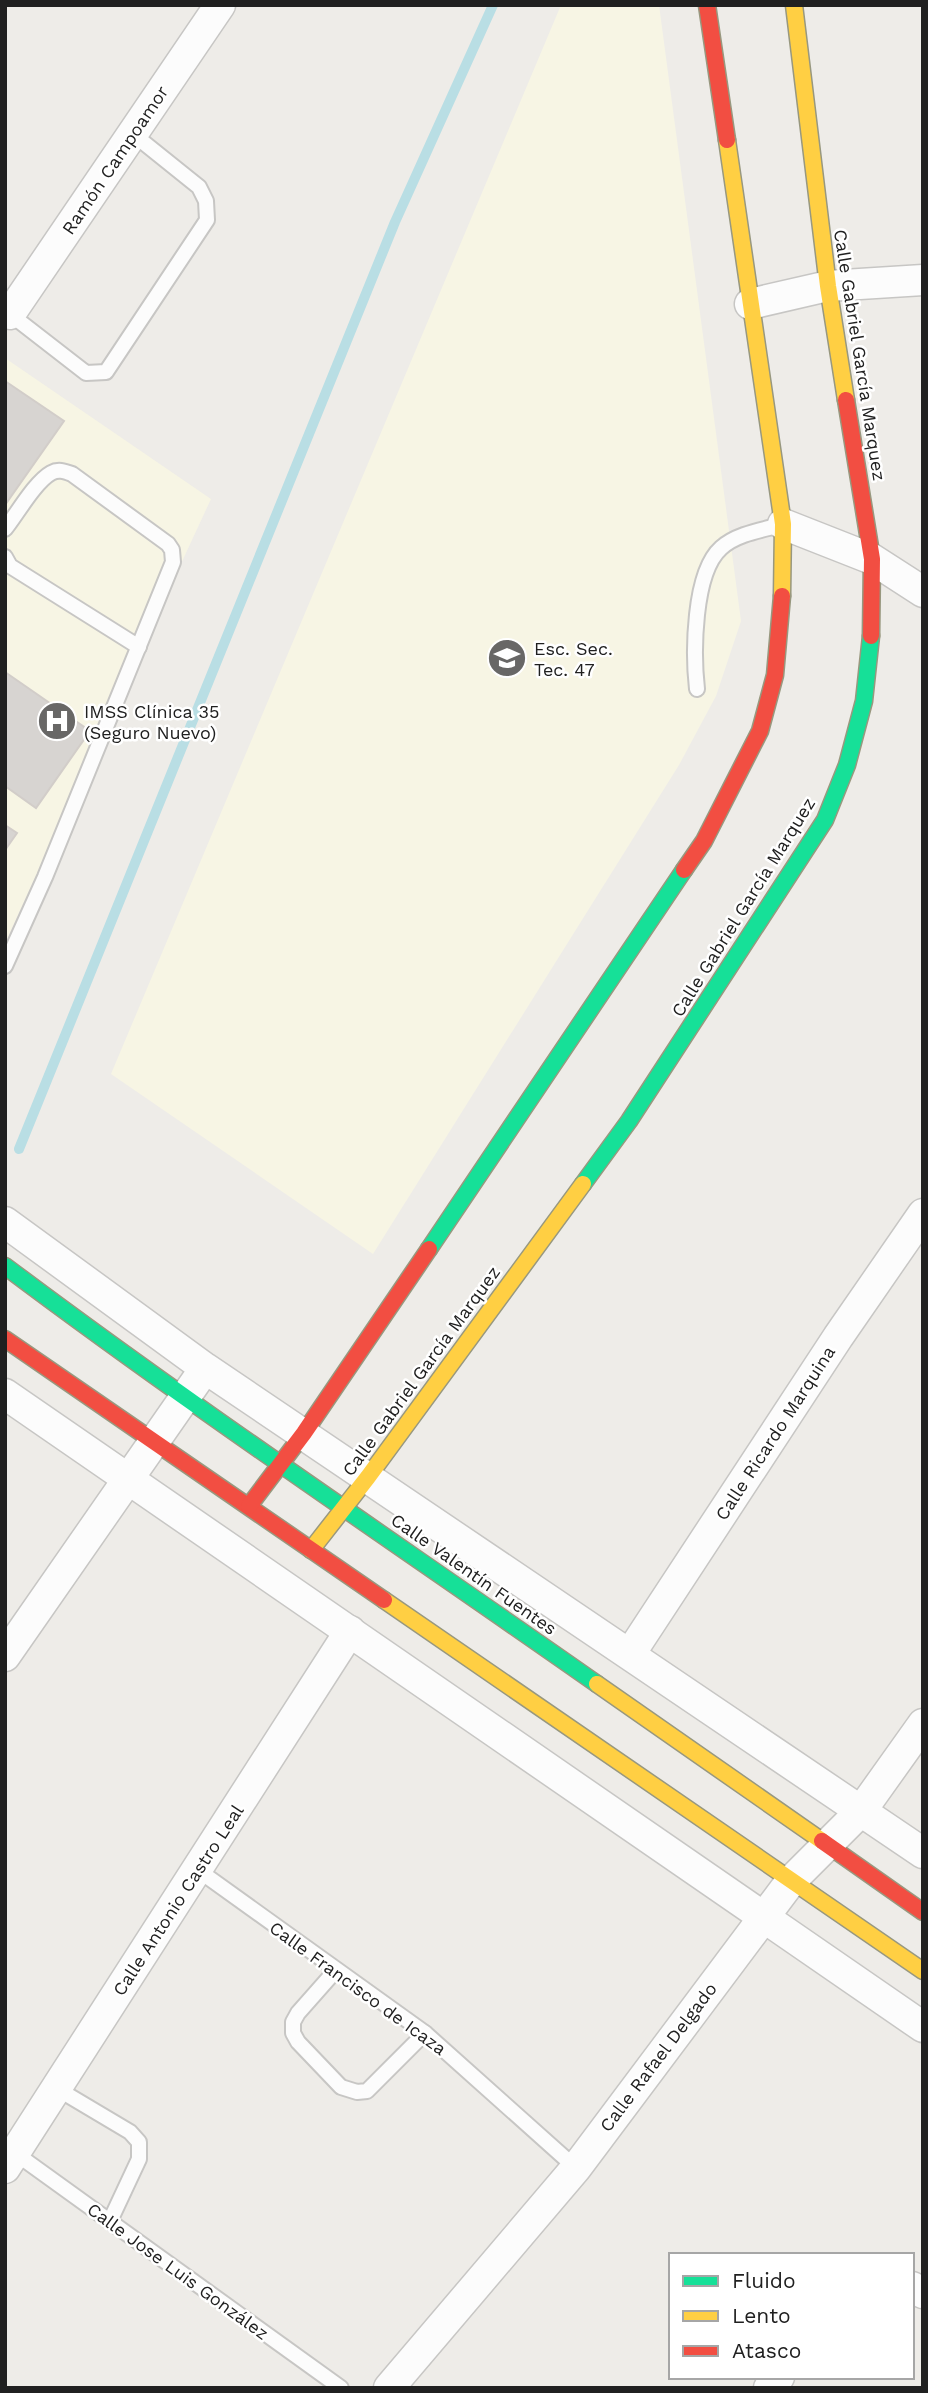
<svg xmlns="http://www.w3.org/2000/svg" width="928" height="2393" viewBox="0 0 928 2393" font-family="'Work Sans',sans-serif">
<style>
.education{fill:#f7f5e4}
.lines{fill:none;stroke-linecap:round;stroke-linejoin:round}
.stream{stroke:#b9dee4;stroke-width:10}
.building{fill:#d7d4d1;stroke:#d2cdc9;stroke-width:2}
.lane-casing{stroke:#c7c6c4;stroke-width:18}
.street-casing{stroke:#c7c6c4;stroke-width:33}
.fast-casing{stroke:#98987f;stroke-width:19}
.slow-casing{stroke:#98987f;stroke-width:19}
.jam-casing{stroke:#98987f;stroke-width:19}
.lane{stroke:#fcfcfc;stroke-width:14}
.street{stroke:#fcfcfc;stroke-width:30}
.fast{stroke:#16e098;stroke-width:16}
.slow{stroke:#ffcf43;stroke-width:16}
.jam{stroke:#f24e42;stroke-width:16}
.labels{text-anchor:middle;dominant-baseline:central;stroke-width:5;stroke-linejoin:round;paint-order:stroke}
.street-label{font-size:18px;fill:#202020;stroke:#fff}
.poi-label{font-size:18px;fill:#202020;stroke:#fff;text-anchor:start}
</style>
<rect width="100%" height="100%" fill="#eeece8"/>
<g class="education">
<path d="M561 5H659L741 621 716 696 679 765 373 1254 111 1074Z"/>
<path d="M5 358 211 499 5 943Z"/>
</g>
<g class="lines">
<path class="stream" d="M19 1149 395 222 493 5"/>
</g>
<g class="building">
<path d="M5 381 64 421 5 505Z"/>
<path d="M5 672 90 731 36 808 5 786Z"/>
<path d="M5 825 17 833 5 850Z"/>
</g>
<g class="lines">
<g class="lane-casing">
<g id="lane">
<path d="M10 314 86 373 106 372 207 220 206 201 199 187 133 134"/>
<path d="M5 529C17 514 35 482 51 473 58 469 64 471 72 474L168 544 172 550 173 562 45 877 5 966"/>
<path d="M5 557 10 566 139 647"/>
<path d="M697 689C693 654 693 573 721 548 736 534 762 530 781 525"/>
<path d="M198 1870 425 2033 576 2168"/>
<path d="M336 1970 298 2013 293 2022V2033L298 2042 341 2087 357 2092 367 2091 425 2033"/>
<path d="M56 2088 130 2132 139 2142V2159L110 2221"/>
<path d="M15 2153 341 2388"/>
</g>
</g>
<g class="street-casing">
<g id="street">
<path d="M750 304 828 286 923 280"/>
<path d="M5 310 10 314 220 5"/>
<path d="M783 524 872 559 923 592"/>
<path d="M5 1222 205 1368 923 1853"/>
<path d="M5 1394 923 2027"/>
<path d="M630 1654 838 1337 923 1214"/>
<path d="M5 1656 197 1380"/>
<path d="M5 2168 350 1631"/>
<path d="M912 2287 923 2293"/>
<path d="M389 2388 576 2168 791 1881 861 1811 923 1724"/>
<path d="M769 2388 779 2377"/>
</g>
</g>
<g class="fast-casing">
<g id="fast">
<path d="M583 1184 629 1121 825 820 847 765 864 701 871 636"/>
<path d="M429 1249 684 870"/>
<path d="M5 1266C198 1411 399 1545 597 1684"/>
</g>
</g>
<g class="slow-casing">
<g id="slow">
<path d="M794 5 828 286 846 400"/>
<path d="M727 140 783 524 782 596"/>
<path d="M311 1550 368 1477 583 1184"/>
<path d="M384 1600 923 1971"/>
<path d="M597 1684 822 1841"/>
</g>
</g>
<g class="jam-casing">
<g id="jam">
<path d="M707 5 727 140"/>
<path d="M846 400 872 559 871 636"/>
<path d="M684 870 704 841 760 731 775 675 782 596"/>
<path d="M5 1339 384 1600"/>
<path d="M249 1506 304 1433 429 1249"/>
<path d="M822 1841 923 1912"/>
</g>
</g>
<use href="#lane" class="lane"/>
<use href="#street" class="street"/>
<use href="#fast" class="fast"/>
<use href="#slow" class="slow"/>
<use href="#jam" class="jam"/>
</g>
<defs>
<g id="school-disc" transform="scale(2.0125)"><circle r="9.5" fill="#686766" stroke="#fff"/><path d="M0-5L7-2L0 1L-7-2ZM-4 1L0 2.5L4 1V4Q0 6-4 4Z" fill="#fff"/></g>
<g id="hospital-disc" transform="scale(2.0125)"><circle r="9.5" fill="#686766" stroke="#fff"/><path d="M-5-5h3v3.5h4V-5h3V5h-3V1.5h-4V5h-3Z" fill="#fff"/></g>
</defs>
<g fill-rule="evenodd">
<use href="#school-disc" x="507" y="658"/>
<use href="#hospital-disc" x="57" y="721"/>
</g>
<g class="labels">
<g class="street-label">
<text transform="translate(115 160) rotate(-56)">Ramón Campoamor</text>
<text transform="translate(860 355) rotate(81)">Calle Gabriel García Marquez</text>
<text transform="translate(743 907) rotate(-58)">Calle Gabriel García Marquez</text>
<text transform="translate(421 1371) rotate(-54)">Calle Gabriel García Marquez</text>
<text transform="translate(775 1433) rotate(-57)">Calle Ricardo Marquina</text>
<text transform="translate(474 1574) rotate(35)">Calle Valentín Fuentes</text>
<text transform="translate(178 1900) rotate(-57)">Calle Antonio Castro Leal</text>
<text transform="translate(358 1988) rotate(36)">Calle Francisco de Icaza</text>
<text transform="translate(658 2057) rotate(-53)">Calle Rafael Delgado</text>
<text transform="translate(178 2271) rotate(36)">Calle Jose Luis González</text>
</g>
<g class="poi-label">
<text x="534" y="648">Esc. Sec.<tspan x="534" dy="21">Tec. 47</tspan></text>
<text x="84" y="711">IMSS Clínica 35<tspan x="84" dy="21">(Seguro Nuevo)</tspan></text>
</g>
</g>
<rect width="928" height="2393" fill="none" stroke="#202020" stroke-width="14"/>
<rect x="669" y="2253" width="245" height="126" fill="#ffffff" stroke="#a6a6a6" stroke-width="2"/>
<rect x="683" y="2276" width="35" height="10" fill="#16e098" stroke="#a6a6a6" stroke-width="2"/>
<text x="732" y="2288" font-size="21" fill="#202020">Fluido</text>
<rect x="683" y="2311" width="35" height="10" fill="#ffcf43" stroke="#a6a6a6" stroke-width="2"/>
<text x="732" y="2323" font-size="21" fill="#202020">Lento</text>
<rect x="683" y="2346" width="35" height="10" fill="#f24e42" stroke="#a6a6a6" stroke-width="2"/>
<text x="732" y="2358" font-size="21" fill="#202020">Atasco</text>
</svg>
